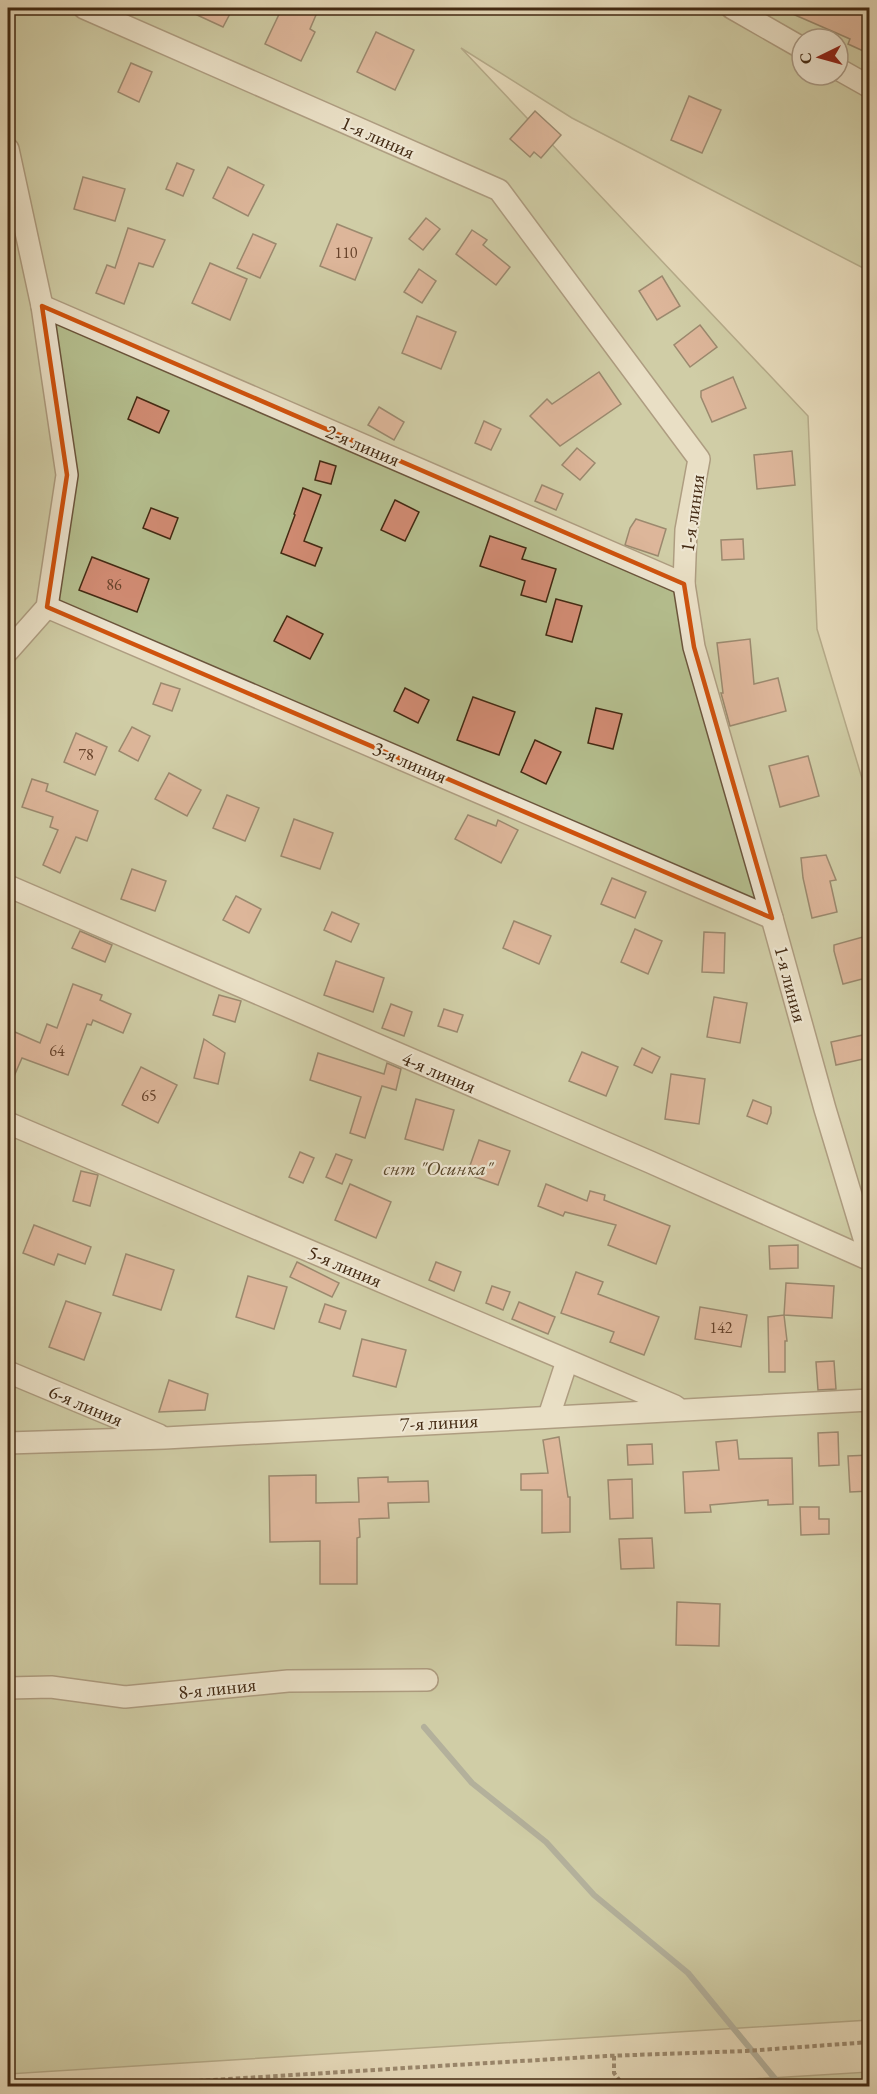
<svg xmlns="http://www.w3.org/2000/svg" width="877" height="2094" viewBox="0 0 877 2094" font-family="'EB Garamond',serif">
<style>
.green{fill:#b5bf8f;stroke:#7c7450;stroke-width:1.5;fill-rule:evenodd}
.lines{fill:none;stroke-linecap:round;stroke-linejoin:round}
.stream{stroke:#767f76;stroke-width:6}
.building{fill:#d28c74;stroke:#422912;stroke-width:1.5}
.minor-casing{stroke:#6b553c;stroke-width:24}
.path{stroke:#422912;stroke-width:4;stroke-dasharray:4.5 3;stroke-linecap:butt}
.minor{stroke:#eee6d2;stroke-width:21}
.marked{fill:none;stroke:#cf520d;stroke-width:4.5;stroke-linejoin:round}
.labels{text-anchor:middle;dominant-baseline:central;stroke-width:4.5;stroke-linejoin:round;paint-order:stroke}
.number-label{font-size:16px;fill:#66422a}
.street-label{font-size:20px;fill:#422912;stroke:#eee6d2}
.park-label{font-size:20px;font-style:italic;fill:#59472b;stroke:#eee6d2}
</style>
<rect width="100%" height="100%" fill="#e5d9b9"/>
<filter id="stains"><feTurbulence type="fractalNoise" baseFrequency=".00333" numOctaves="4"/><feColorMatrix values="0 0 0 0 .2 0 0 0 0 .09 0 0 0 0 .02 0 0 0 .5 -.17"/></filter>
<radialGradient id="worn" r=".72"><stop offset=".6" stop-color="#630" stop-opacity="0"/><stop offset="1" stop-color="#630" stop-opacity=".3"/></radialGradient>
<g class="green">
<path d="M8 8H869V271L572 118 461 48 808 416 817 629 870 805 869 2020 8 2074ZM802 39H838V75H802Z"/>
<path d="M869 2072V2086H636Z"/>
</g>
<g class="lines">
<path class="stream" d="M424 1727 472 1783 546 1842 594 1895 688 1973 781 2086"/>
</g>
<g class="building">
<path d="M182 8H233L223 27Z"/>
<path d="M282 8H319L310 29 315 32 301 61 265 44Z"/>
<path d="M779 8H870V54L848 44 850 39Z"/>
<path d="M376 32 414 50 395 90 357 72Z"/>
<path d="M131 63 152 72 139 102 118 92Z"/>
<path d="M689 96 721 110 702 153 671 140Z"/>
<path d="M535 111 561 135 541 158 534 152 530 157 510 139Z"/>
<path d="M177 163 194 170 183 196 166 189Z"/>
<path d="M228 167 264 185 248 216 213 198Z"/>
<path d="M83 177 125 189 115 221 74 209Z"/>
<path d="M426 218 440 229 423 250 409 239Z"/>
<path d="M337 224 372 238 355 280 320 266Z"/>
<path d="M128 228 165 240 153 267 139 263 124 304 96 293 107 265 115 268Z"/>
<path d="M472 230 487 240 483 245 510 267 496 285 456 254Z"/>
<path d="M253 234 276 244 260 278 237 268Z"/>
<path d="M210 263 247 279 230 320 192 303Z"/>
<path d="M419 269 436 281 422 303 404 292Z"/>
<path d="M662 276 680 306 657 320 639 291Z"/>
<path d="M417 316 456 332 441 369 402 353Z"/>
<path d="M700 325 717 347 690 367 674 345Z"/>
<path d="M599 372 621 404 560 446 530 416 547 399 552 404Z"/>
<path d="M733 377 746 408 712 422 701 397V391Z"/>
<path d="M137 397 169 411 159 433 128 419Z"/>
<path d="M379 407 404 422 394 440 368 425Z"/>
<path d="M484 421 501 429 491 450 475 443Z"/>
<path d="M577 448 595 463 580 480 562 465Z"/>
<path d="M792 451 795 485 757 489 754 455Z"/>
<path d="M320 461 336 466 331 484 315 480Z"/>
<path d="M542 485 563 494 556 510 535 501Z"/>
<path d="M303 488 321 495 304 541 322 548 315 566 281 553 295 515 294 514Z"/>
<path d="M395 500 419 512 405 541 381 530Z"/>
<path d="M151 508 178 518 170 539 143 528Z"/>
<path d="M636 519 666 529 658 556 625 545 630 528Z"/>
<path d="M490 536 526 548 522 559 556 569 546 602 521 595 525 581 480 566Z"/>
<path d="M743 539 744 559 722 560 721 540Z"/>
<path d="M92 557 149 579 137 612 79 590Z"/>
<path d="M556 599 582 606 572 642 546 635Z"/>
<path d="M287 616 323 634 310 659 274 641Z"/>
<path d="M750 639 754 684 778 678 786 711 730 726 721 693H723L717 643Z"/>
<path d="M161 683 180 689 172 711 153 704Z"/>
<path d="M405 688 429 700 418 723 394 711Z"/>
<path d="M473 697 515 712 499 755 457 740Z"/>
<path d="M596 708 622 714 613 749 588 743Z"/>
<path d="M132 727 150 736 138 761 119 751Z"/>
<path d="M76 733 107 747 95 775 64 762Z"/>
<path d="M535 740 561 752 546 784 521 772Z"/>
<path d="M808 756 819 796 780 807 769 766Z"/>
<path d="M169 773 201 790 187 816 155 799Z"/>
<path d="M32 779 48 784 46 791 98 811 87 841 76 837 60 873 43 865 58 830 50 827 53 817 22 807Z"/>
<path d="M227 795 259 808 245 841 213 828Z"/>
<path d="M468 815 496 826 498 820 518 830 501 863 455 839Z"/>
<path d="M294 819 333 833 320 869 281 856Z"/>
<path d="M826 855 836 880 830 881 837 912 812 918 803 878 801 858Z"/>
<path d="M132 869 166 881 155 911 121 899Z"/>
<path d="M612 878 646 892 635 918 601 904Z"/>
<path d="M236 896 261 909 249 933 223 920Z"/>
<path d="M332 912 359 924 351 942 324 930Z"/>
<path d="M514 921 551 936 539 964 503 948Z"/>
<path d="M635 929 662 941 648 974 621 962Z"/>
<path d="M80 931 112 945 105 962 72 948Z"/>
<path d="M704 932 725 933 724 973 702 972Z"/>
<path d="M870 935V977L843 984 834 951V945Z"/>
<path d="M336 961 384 978 373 1012 324 995Z"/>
<path d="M73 984 102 995 100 1000 131 1014 123 1033 93 1020 91 1025 87 1024 68 1075 22 1058 8 1090V1029L40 1043 47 1024 57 1028Z"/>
<path d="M219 995 241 1001 235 1022 213 1015Z"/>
<path d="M714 997 747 1003 740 1043 707 1037Z"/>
<path d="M391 1004 412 1012 404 1036 382 1028Z"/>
<path d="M444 1009 463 1015 457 1032 438 1026Z"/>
<path d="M863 1035 868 1058 836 1065 831 1042Z"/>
<path d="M204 1039 225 1053 218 1084 194 1078Z"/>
<path d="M642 1048 660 1057 652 1073 634 1065Z"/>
<path d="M582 1052 618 1067 606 1096 569 1081Z"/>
<path d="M318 1053 384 1074 387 1063 401 1069 396 1090 382 1086 365 1138 350 1133 361 1097 310 1080Z"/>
<path d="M141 1067 177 1085 158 1123 122 1105Z"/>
<path d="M671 1074 705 1079 699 1124 665 1119Z"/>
<path d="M416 1099 454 1110 443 1150 405 1139Z"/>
<path d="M753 1100 771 1107V1113L767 1124 747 1116Z"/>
<path d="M479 1140 510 1151 498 1185 467 1174Z"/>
<path d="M300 1152 314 1158 303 1183 289 1177Z"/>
<path d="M336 1154 352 1160 342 1184 326 1177Z"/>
<path d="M81 1171 98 1175 90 1206 73 1201Z"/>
<path d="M350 1184 391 1202 376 1238 335 1220Z"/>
<path d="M546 1184 587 1201 590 1191 605 1195 604 1200 670 1226 656 1264 608 1245 616 1225 565 1212 563 1216 538 1206Z"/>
<path d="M34 1225 91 1247 85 1264 58 1254 54 1265 23 1253Z"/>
<path d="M798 1245V1268L770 1269 769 1246Z"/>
<path d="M126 1254 174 1270 161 1310 113 1295Z"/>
<path d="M297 1262 339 1283 332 1297 290 1277Z"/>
<path d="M436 1262 461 1272 454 1291 429 1280Z"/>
<path d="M576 1272 603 1282 598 1294 659 1317 644 1355 610 1342 614 1332 561 1313Z"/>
<path d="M248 1276 287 1287 274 1329 236 1317Z"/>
<path d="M786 1283 834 1286 832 1318 784 1315Z"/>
<path d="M492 1286 510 1292 503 1310 486 1303Z"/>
<path d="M66 1301 101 1313 84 1360 49 1347Z"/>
<path d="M519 1302 555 1317 548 1334 512 1319Z"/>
<path d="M325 1304 346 1311 340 1329 319 1322Z"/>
<path d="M700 1307 747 1315 741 1347 695 1339Z"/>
<path d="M784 1315 787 1341H785V1372H769L768 1317Z"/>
<path d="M362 1339 406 1350 396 1387 353 1376Z"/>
<path d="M834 1361 836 1389 818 1390 816 1362Z"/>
<path d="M169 1380 208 1394 205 1410 159 1412Z"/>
<path d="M838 1432 839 1465 819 1466 818 1433Z"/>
<path d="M559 1437 568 1497H570V1532L542 1533V1490H521V1474L548 1473 543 1440Z"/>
<path d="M737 1440 739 1459 792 1458 793 1504 768 1505V1500L710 1505 711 1512 685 1513 683 1472 719 1470 716 1442Z"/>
<path d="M652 1444 653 1464 628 1465 627 1445Z"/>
<path d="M870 1455V1491L850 1492 848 1456Z"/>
<path d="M316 1475V1503L359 1502 358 1478 388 1477V1482L428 1481 429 1502 388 1503 389 1518 359 1519 360 1537 357 1538V1584H320V1541L270 1542 269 1476Z"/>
<path d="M632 1479 633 1518 610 1519 608 1480Z"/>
<path d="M800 1507H819V1519H829V1534L801 1535Z"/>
<path d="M652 1538 654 1568 621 1569 619 1539Z"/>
<path d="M677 1602 720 1604 719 1646 676 1645Z"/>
</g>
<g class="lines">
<g class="minor-casing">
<g id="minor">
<path d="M84 8 499 190 699 459 686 530 684 584 694 647 772 918 825 1109 870 1258"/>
<path d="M732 8 802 48"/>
<path d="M838 69 870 87"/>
<path d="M8 149 42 306 67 475 47 607 8 651"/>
<path d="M42 306 684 584"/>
<path d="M47 607 772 918"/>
<path d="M8 886 650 1162 870 1260"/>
<path d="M8 1123 675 1406"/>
<path d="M8 1372 159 1435"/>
<path d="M549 1416 567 1361"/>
<path d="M8 1443 165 1438 870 1400"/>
<path d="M8 1688 51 1687 125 1697 288 1681 427 1680"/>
</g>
</g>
<g class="path">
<path d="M614 2056V2073L624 2086"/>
<path d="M116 2086 438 2066 606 2056 746 2051 870 2042"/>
</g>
<use href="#minor" class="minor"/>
</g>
<path d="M0 0H877V2094H0ZM42 306 684 584 694 647 772 918 47 607 67 475Z" fill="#e5d9b9" fill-opacity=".55" fill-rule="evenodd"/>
<path class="marked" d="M42 306 684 584 694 647 772 918 47 607 67 475Z"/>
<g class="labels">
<g class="number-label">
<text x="346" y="252">110</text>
<text x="114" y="584">86</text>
<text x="86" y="754">78</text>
<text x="57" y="1050">64</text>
<text x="149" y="1095">65</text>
<text x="721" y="1327">142</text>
</g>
<g class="street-label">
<text transform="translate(378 137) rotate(24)">1-я линия</text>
<text transform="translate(363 445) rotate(23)">2-я линия</text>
<text transform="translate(692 513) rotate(-82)">1-я линия</text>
<text transform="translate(410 762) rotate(23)">3-я линия</text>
<text transform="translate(791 984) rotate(75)">1-я линия</text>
<text transform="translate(439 1072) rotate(23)">4-я линия</text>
<text transform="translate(345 1266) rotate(23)">5-я линия</text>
<text transform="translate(86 1405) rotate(23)">6-я линия</text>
<text transform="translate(439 1422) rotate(-3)">7-я линия</text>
<text transform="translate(217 1688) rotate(-6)">8-я линия</text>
</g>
<g class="park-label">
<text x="438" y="1168">снт "Осинка"</text>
</g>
</g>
<rect width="877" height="2094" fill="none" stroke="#e5d9b9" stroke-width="30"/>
<rect x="9" y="9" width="859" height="2076" fill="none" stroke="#422912" stroke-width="3"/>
<rect x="15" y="15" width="847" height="2064" fill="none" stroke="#422912" stroke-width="1.5"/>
<g transform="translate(820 57) rotate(265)"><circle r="28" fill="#eee6d2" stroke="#a99a85" stroke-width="1.5"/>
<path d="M0-4.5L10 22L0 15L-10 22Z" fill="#8f2418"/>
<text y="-9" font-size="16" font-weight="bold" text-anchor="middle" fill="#422912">С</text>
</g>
<rect width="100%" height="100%" filter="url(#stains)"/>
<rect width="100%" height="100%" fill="url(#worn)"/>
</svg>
